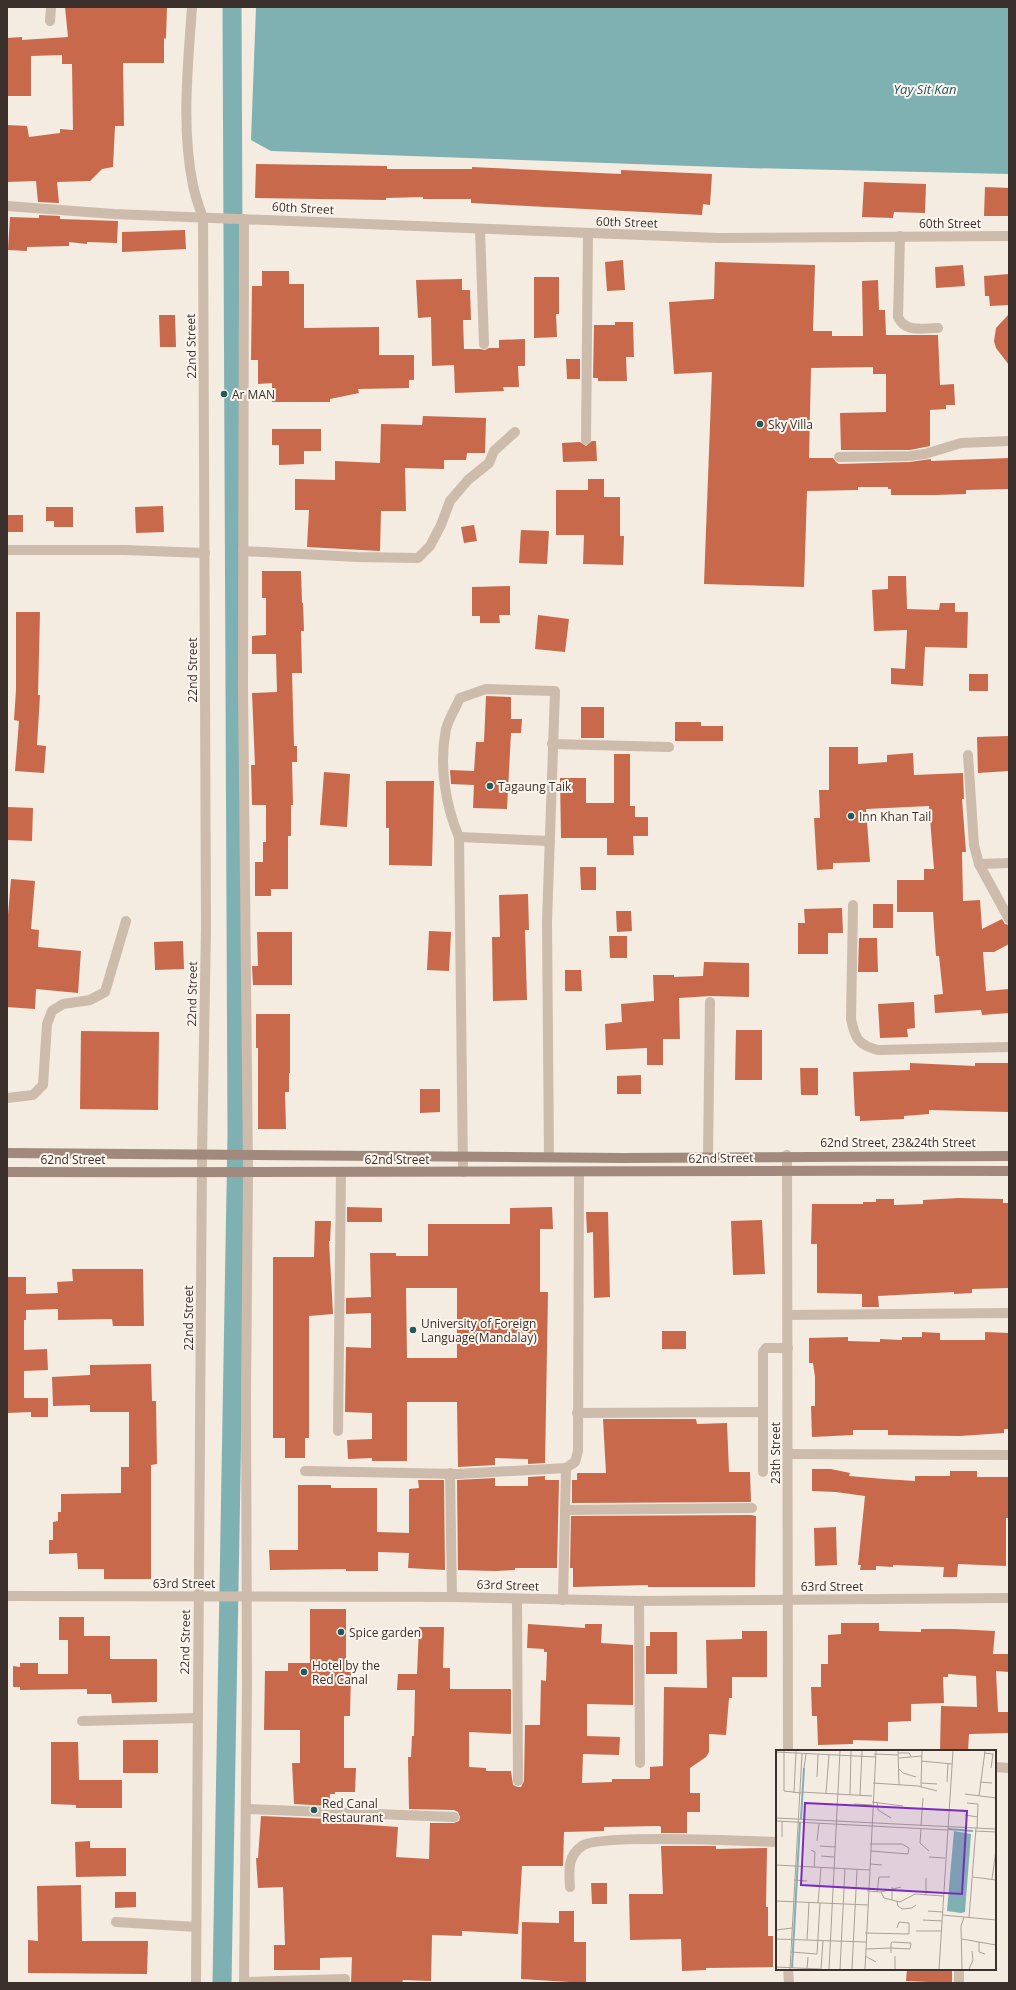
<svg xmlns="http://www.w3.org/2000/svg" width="1016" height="1990" viewBox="0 0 1016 1990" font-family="'Open Sans',sans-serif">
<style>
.water{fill:#7fb0b2}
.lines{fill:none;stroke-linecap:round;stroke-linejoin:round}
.canal{stroke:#7fb0b2;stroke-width:19}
.building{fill:#c8694b;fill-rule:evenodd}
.lane{stroke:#cdbbac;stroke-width:10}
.street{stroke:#cdbbac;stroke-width:10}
.secondary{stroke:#a18a7d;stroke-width:10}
.poi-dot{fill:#1f5a5e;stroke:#fbf5ee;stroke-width:1.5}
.labels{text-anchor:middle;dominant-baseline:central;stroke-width:4;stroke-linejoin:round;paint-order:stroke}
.street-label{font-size:12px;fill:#3b302b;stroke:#fbf5ee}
.poi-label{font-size:12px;fill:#3b302b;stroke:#fbf5ee;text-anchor:start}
.water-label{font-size:13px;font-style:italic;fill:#1f5a5e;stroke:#fbf5ee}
.inset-river{fill:none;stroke:#7fb0b2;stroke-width:2}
.inset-road{fill:none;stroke:#aaa098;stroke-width:1}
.view{fill:#7b2cbf;fill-opacity:0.15;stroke:#7b2cbf;stroke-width:2}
.inset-edge{fill:none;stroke:#3b302b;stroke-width:2}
</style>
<rect width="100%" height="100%" fill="#f4ebe1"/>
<path class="water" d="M256 7H1009V174L747 168 271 151 251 140Z"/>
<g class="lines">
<path class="canal" d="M222 1983 237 1135 232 7"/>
</g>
<g class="building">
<path d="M65 7H167L166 39 164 38V63H123L124 126H115L113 167 102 169 90 181 57 182 59 203 38 202 36 181 7 182V125L27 126 29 137 60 133V129L73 130 72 64H62V55L31 56V96H7V38L22 37V40L68 37Z"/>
<path d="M256 164 387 166V169H472V167L621 174V170L712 174 710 205 703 204 702 215 471 203V199H423V197L386 198V200L255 198Z"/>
<path d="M864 182 926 184 925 213 894 212 893 218 862 217Z"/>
<path d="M985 187 1009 188V216H984Z"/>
<path d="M39 215 60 216V219L118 221 117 243 87 242V244L69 242V246L27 247V251L8 250 10 217 39 218Z"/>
<path d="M185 230 186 249 122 252V232Z"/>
<path d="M623 260 625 290 607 291 605 262Z"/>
<path d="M715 262 815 265 813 331H832V336H863L862 281 878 280 879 310H885L886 335H938L940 385 954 384 955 405H946V409L930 410V446L910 450H841L840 413 886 412V374H873V367L811 368 809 458H833L836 462 839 464 910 462 931 459V461L1009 458V489L966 490V494L935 495H891V489H888V487H858V490L807 491 804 587 704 584 712 372 674 374 669 302 714 299Z"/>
<path d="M963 265 965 286 936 288 935 267Z"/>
<path d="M262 271H289V284H304V328L379 327V355H414V380H409V388L358 389 359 393 330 399V402H272V383L258 384V360H251L252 286H262Z"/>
<path d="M1009 274V305L990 306 989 296H985L984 276Z"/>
<path d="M534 277H559V314H556L557 337 534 338Z"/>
<path d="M462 279V290H470L471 320H463L464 349H480L485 350 489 348H499V340L525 339V366H518L519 387H503L504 391 455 393 454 365 432 366 431 317 418 318 416 280Z"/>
<path d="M1009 314V365L996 348 994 341 996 328Z"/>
<path d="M159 315H175L176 347H160Z"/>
<path d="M615 322H633L634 357H626L627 381H598V378H593L594 325H615Z"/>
<path d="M566 359H580V379H567Z"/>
<path d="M423 416 486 418 485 453H467L466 460H444V469L405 468 406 511H381L380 551 307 547 309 510H295V479L335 480V461L380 463 381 424 422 425Z"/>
<path d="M272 429H321V451H304V464L279 465V445H272Z"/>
<path d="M592 441H596L597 461 563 462 562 443 580 442 586 446Z"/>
<path d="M588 479H604V497H620V536H624L623 565 583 564 584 535H556V490H588Z"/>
<path d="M163 506 164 532 136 533 135 507Z"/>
<path d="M46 507H73V527H54V521H46Z"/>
<rect x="7" y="515" width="16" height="17"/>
<path d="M474 525 477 541 464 543 461 527Z"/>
<path d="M521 530 549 531 547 564 519 563Z"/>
<path d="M262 571H301L302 603H303L304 631H301L302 673H292L294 746H297V762H292L293 805H291V836H288V889H271V896H255V862H263V842H266V805H252L251 765H255L252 693 277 692 276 654H252V636L266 635V598H262Z"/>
<path d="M888 576H906L907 609 939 610 940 603H955V612H968L967 648 925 647 923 686 891 684V668L905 669 907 630 874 631 872 590 888 589Z"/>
<path d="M510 586V615H499L500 623H480V616H472V587Z"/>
<path d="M16 612H40L38 695H40L37 745 46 746 44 773 15 771 19 721 14 720 16 690Z"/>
<path d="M538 615 569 619 565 652 535 649Z"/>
<rect x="969" y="674" width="19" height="17"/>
<path d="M486 696 511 697V719H522L521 733H511L507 809 473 808 474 785 451 784 450 770 474 771 476 742H484Z"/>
<rect x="581" y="707" width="23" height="31"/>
<path d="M675 722H701V726H723V741H675Z"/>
<path d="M1009 736V771L978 773 977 737Z"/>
<path d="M829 747H858V764L887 762V755L913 753 914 775 963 773 964 799H962L966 852H962L963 901 980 900 982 929 1002 919 1005 924 1009 925V944L994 952H983L986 991 1009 989V1013L982 1015 981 1010 935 1013 934 995 943 994 939 956H936L933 912H897V880H924V869H934L929 806 866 809 870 862 833 863V869L817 870 814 818H820L819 790H829Z"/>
<path d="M614 754H630V806H635V817H648V836H633L634 855H607V838H561L560 778H586V803H614Z"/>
<path d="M324 772 350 774 347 827 320 825Z"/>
<path d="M386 781H434L432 866 389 865V828H386Z"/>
<path d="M8 807 33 808 32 841 7 840Z"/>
<path d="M580 867H596V890H581Z"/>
<path d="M11 879 35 881 31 929 39 930 38 947 81 951 78 993 36 989 35 1009 7 1007V927Z"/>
<path d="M528 894 529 930H525L527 1000 493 1001 492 937H500L499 895Z"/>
<rect x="873" y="904" width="20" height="24"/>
<path d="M842 908 843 933H828V954H798V923H805L804 909Z"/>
<path d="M616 911H631L632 931 617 932Z"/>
<path d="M429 931 451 932 449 971 427 970Z"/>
<path d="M257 932H292V985H253L252 966H258Z"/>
<path d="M609 936H627V958H610Z"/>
<path d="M859 938H877L878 972H858Z"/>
<path d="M183 941 184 969 155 970 154 942Z"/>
<path d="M704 962 749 963V997L710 996 679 998 680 1039H663V1065H647V1048L606 1050 605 1024 622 1022 621 1004 654 1001 653 975H674V977L703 976Z"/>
<path d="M565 970H581L582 991H565Z"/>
<path d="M914 1002 915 1028 907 1029 908 1037 880 1038 878 1004Z"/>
<path d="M256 1014H290V1073H289V1092H285L286 1129H258V1048H256Z"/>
<path d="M736 1030H762V1080H735Z"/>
<path d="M81 1031 159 1032 158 1110 80 1109Z"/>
<path d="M910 1063 975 1066V1063H1009V1112L929 1110V1114L904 1116V1119L860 1121V1116H855L853 1072 910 1070Z"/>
<path d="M800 1068H818V1095H801Z"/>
<path d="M641 1075V1094H617V1076Z"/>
<path d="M420 1089H440V1112L420 1113Z"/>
<path d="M958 1198 1003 1199V1203H1009V1288L972 1289V1293L954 1294V1292L878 1296 879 1307H862V1294L817 1293V1244H811L812 1204H863V1202H876V1199H894V1205L923 1204V1200Z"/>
<path d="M347 1207 382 1208V1222H347Z"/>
<path d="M552 1207 553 1229H540V1292H548L545 1463 528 1464V1459L495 1458V1465L458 1467 457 1402H407V1461H372V1458L348 1459 347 1440 372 1439V1413L345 1412 346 1347 371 1348V1313L346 1314V1298L371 1297 370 1253H396V1256H428V1224H510V1208ZM406 1288H457V1358H407Z"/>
<path d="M586 1212H608L610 1297 594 1298 593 1232 587 1233Z"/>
<path d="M762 1220 765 1274 733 1275 731 1221Z"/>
<path d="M315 1221H331L330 1241H329L333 1314 309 1316V1438H305V1458H285V1438H273V1257H314Z"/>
<path d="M72 1269H143L144 1326H113L112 1319 58 1320V1309L26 1310V1320H24V1350L47 1349 48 1370 24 1371V1398H48V1417H31V1412L7 1413V1277H26V1294L58 1293 57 1282 73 1281Z"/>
<rect x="662" y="1331" width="24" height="18"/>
<path d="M922 1332 940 1333V1340H985V1332L1009 1333V1429H1004V1433L960 1436 888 1435V1430H853V1435L812 1437 811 1406H815V1377L813 1363H809V1338L848 1337V1341L880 1342V1339L902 1340V1337H922Z"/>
<path d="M151 1364 152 1401H156L157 1464 151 1465V1579H104V1569H78L77 1553 49 1554V1540H53V1522L58 1521V1512H61V1494L121 1493V1467H129V1412H90V1405L53 1406 52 1377 90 1375V1365Z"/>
<path d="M603 1419H696L697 1424 727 1423 729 1472H750L751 1502 572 1503V1480H577V1473H606Z"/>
<path d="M812 1469H831L850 1473 849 1476 884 1479 915 1481V1476H950V1471H977V1477H1009V1518H1006V1566L958 1564 957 1577H943L944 1567 893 1565V1567L876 1566V1570H860L861 1565H858L865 1496 836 1492 812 1491Z"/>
<path d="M545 1476V1480H559L557 1568H515V1570L496 1571 458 1570 457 1480 495 1478V1486H528V1477Z"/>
<path d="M418 1480H444L445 1570 408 1568 409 1553 378 1552V1571H346V1569L270 1570 269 1550H298V1485H331V1488H377V1532L409 1533V1489L419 1488Z"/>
<path d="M751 1515 756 1516 755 1587H648V1585L573 1587V1568H570L571 1516Z"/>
<path d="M836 1527 837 1565 815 1566 814 1528Z"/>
<path d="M310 1609H346V1672H351L350 1716H344V1768H356L355 1792H335V1794H330L329 1806 294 1804 292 1763H300V1730H264L265 1671H288V1663H310Z"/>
<path d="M59 1617H84V1636H110V1659H157V1702L112 1703 111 1694H87V1689L20 1690V1687H13V1666L20 1667V1663H38V1674H68V1640H59Z"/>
<path d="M841 1623H879V1631L921 1632V1629H954L995 1631 993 1654H1009V1672L996 1671 998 1712H1009V1733L969 1734 968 1751 940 1750 941 1706 977 1707 976 1676 948 1674V1677H943L944 1703 911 1704V1721L888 1722V1741L853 1740V1744L818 1745 817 1716H812L811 1687H821V1664H828V1635L841 1634Z"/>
<path d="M528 1624 585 1628V1624H602L601 1643 633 1645V1705L587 1704V1736L620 1737 619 1755 583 1754 582 1783 612 1782V1779H650V1767L663 1766 664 1687 707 1688 706 1640 742 1639V1631H767V1677H732V1698H729L726 1735 709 1734V1752L706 1757 690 1768V1793H700V1812H687V1833H661V1827L659 1826 604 1827V1831L564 1832 563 1866H522L518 1934 462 1931V1936L432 1935 431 1981 403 1980 402 1983H351L352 1957 320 1958V1970H274V1945H285L283 1887 258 1888 256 1858H258L261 1816 328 1819V1822L398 1827 396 1857 429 1859 430 1823H454L459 1821 460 1817 458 1812 454 1810 409 1809 408 1757H411L412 1736H414L415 1690H397L398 1674H417L419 1627H444L443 1668H450V1689H511V1734L469 1732V1767L486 1768V1771H511L513 1785 518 1787H521L524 1781 525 1725H540L541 1680 546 1681 547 1652H544V1649L527 1648Z"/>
<path d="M650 1632H677V1674H646V1646H650Z"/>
<rect x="123" y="1740" width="35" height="33"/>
<path d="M51 1742H78L79 1780H122V1808H76V1805L51 1804Z"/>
<path d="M90 1841V1848H126V1876L76 1877 75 1842Z"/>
<path d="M661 1846H716V1849L767 1848 766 1907H768V1936H773V1967L706 1968V1970L682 1971 681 1939 630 1940 629 1894H663Z"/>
<path d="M591 1883H607V1904H592Z"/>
<path d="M81 1885 82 1941H148L147 1974 28 1973V1940L38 1941 37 1886Z"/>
<path d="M115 1892H136V1907L115 1908Z"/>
<path d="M559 1911H574V1942H586V1983L521 1979 522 1922 559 1923Z"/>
<path d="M907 1969H952V1983L906 1981Z"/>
</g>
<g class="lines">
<g class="lane">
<path d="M480 229 484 344"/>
<path d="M577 1413 763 1412"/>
<path d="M338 1431 341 1172"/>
<path d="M566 1468 575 1462 578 1451 579 1173"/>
<path d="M305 1471 458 1474 566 1468 563 1600"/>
<path d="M763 1472V1352L766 1348H788"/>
<path d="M450 1473 452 1597"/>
<path d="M566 1510 752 1508"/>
</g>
<g class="street">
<path d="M192 7C188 66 181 127 193 185 195 196 199 207 203 218L206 928 202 1156 196 1983"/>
<path d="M50 21 51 7"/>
<path d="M7 206 114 214 718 238 1009 236"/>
<path d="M244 219 243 689 248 1171 246 1394 247 1687 244 1983"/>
<path d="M900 236 898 317C905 333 923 328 938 328"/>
<path d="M586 440 588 234"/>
<path d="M839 457 910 456 925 454 961 443 1009 441"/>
<path d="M7 550H124L205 553"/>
<path d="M243 551 357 557 418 558 430 546 441 525 450 501 468 480 489 463 494 451 515 432"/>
<path d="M552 744 669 747"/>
<path d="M968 755 974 845 979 864 1009 919"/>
<path d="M459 837 549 841"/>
<path d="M979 864 1009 863"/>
<path d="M853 905 851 1019C855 1038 858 1045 878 1050L1009 1047"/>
<path d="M7 1098 33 1095 43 1085 47 1024 52 1011 63 1004 90 1000 105 992 126 921"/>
<path d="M787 1155 788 1751"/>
<path d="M708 1157 710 1002"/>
<path d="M463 1172 459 837C445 805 439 764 446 729 449 718 456 707 460 698L486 689 555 691 547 922 549 1157"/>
<path d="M788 1315 1009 1313"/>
<path d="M788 1454 1009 1455"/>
<path d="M7 1596 452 1597 639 1601 1009 1598"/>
<path d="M517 1599 518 1781"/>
<path d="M639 1601 640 1763"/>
<path d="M82 1721 198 1718"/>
<path d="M995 1767 1009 1768"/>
<path d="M247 1809 454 1817"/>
<path d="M570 1887C569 1872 567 1856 582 1846 598 1834 748 1841 777 1842"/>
<path d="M116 1922 196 1927"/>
<path d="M788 1969 789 1983"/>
<path d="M244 1982 345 1979"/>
<path d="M959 1983V1969"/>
</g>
<g class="secondary">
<path d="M7 1153 622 1158 1009 1156"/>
<path d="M7 1172C341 1173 675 1170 1009 1171"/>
</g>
</g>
<g class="poi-dot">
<circle cx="224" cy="394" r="4"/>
<circle cx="760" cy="424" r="4"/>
<circle cx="490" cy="786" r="4"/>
<circle cx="851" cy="816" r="4"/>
<circle cx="413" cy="1330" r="4"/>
<circle cx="341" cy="1632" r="4"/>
<circle cx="304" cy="1672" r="4"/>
<circle cx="314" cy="1810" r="4"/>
</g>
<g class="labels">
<g class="street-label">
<text transform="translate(303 208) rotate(3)">60th Street</text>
<text transform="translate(627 222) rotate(2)">60th Street</text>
<text x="950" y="223">60th Street</text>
<text transform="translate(191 346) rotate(-91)">22nd Street</text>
<text transform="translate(192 670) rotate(-90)">22nd Street</text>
<text transform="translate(192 994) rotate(-89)">22nd Street</text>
<text x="898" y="1142">62nd Street, 23&amp;24th Street</text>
<text transform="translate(721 1158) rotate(-1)">62nd Street</text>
<text x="73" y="1159">62nd Street</text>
<text x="397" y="1159">62nd Street</text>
<text transform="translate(188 1318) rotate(-90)">22nd Street</text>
<text transform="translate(775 1453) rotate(-90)">23th Street</text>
<text x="184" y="1583">63rd Street</text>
<text transform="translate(508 1585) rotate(2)">63rd Street</text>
<text x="832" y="1586">63rd Street</text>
<text transform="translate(185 1642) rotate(-89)">22nd Street</text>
</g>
<g class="poi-label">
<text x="232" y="394">Ar MAN</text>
<text x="768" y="424">Sky Villa</text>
<text x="498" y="786">Tagaung Taik</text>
<text x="859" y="816">Inn Khan Tail</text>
<text x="421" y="1323">University of Foreign<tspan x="421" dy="14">Language(Mandalay)</tspan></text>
<text x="349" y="1632">Spice garden</text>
<text x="312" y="1665">Hotel by the<tspan x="312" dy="14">Red Canal</tspan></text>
<text x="322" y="1803">Red Canal<tspan x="322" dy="14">Restaurant</tspan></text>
</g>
<g class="water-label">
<text x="925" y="89">Yay Sit Kan</text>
</g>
</g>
<g transform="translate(776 1750)">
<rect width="220" height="220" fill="#f4ebe1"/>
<path d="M178 81 195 84 189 162 185 163 171 161Z" fill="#7fb0b2"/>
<path class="inset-river" d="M25 69 28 18M172 79 197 81M16 218 24 72"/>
<path class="inset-road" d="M8 1V41L25 43M122 1 123 35M0 2 100 7M122 3H133L135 6M208 3 217 4 215 18M98 4 122 5M123 8 146 6M145 11 176 14M28 18 30 4M123 19 127 23 140 27M41 27 42 5M171 32 172 14M204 32 216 33M97 33 142 36 161 41M145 33 161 34M145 37 146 1M25 42 96 46M18 43 20 1M50 43 53 5M189 44 220 48M74 45 75 1M84 45 86 1M203 46 209 1M96 52 127 56M101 52 102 60 115 68M191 53 202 54 201 78M78 54 96 55M189 65 202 67M0 68 220 79M0 71 172 80M145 76 147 48M145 79 144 93 153 101M199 81 220 82M6 87V71M41 91 43 74M94 94H126L133 98 132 104 95 101M44 96 59 97M35 100 39 102 38 118M45 106 58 107M153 107 169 108M94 114 106 115M0 115 94 120M197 127 220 130M150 128V145M216 129 220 100M18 130 31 131M91 141 105 142 125 137M101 142 103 127H114M105 142 108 148 124 152 139 144 167 146M116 150V137M0 151 92 155M121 152 122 156 126 159 136 158 140 155M42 153 45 118M152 161 166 162M166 165 188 167M193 168 200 78M147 170 166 171M0 180 16 178M140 181H165M89 183 133 184V173L123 172 121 178M0 189 90 192M186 189 220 195M31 190 33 153M203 192V202L209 204M90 199 115 198 134 199 135 193 116 192 115 193V203M15 202 41 204 44 153M89 206 100 212M119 206V219M0 217 44 219M14 219 26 4M31 219 32 207M45 219 47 191M53 219 64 1M64 219 69 119M76 219 81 120M89 219 100 1M163 219 177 1M186 219 185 176 188 167 220 170M193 219 197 210 196 201"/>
<path class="view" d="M29 53 191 61 186 144 25 135Z"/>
<rect width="220" height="220" class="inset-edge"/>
</g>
<rect width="1016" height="1990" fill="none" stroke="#3b302b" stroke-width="16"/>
</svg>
